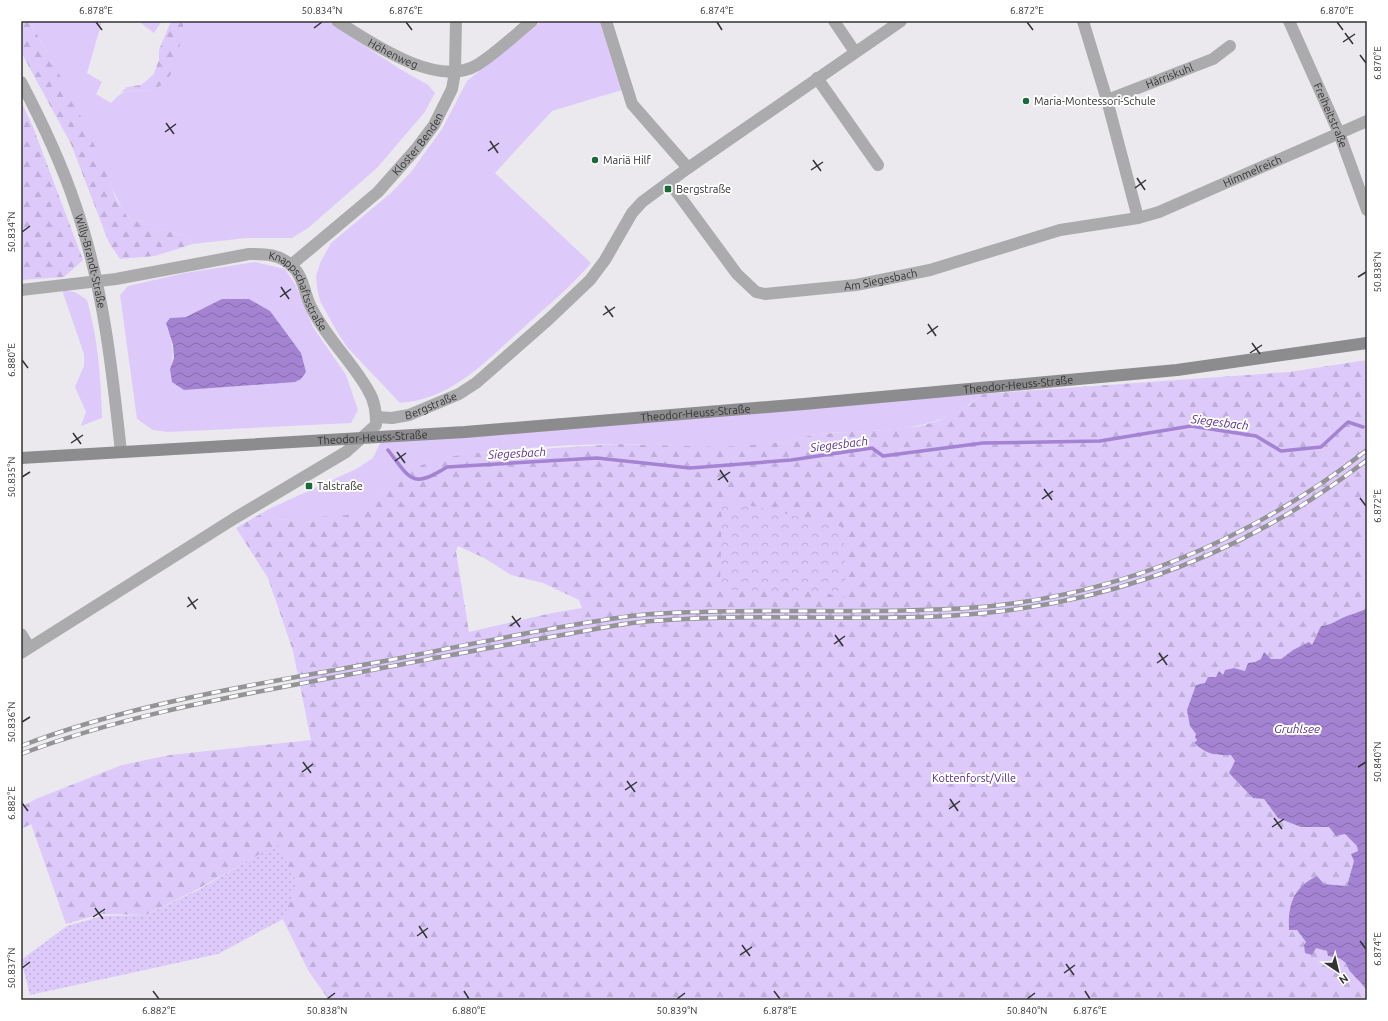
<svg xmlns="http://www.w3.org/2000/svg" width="1388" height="1021" viewBox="0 0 1388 1021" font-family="Ubuntu,sans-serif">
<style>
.grass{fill:#ddcafb;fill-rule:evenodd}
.forest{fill:url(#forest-firs);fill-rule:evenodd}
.park{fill:url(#park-crowns)}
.garden{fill:url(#garden-dots)}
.water{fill:url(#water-waves)}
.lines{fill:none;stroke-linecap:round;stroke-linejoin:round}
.stream{stroke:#a383d2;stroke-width:3.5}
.street{stroke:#abaaac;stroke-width:12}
.secondary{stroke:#8c8b8e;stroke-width:12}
.rail-casing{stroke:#949396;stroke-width:4.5}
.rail{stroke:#fff;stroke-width:3;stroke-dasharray:9;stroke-linecap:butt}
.ticks{fill:none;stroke:#333334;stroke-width:1.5}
.poi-dot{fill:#196939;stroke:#fff;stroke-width:1.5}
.labels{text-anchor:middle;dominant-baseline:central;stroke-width:4;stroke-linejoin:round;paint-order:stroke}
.street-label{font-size:11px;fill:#333334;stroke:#fff}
.poi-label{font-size:11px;fill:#333334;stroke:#fff;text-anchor:start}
.park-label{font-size:11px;fill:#542684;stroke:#fff}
.water-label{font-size:12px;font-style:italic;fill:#5e328f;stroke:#fff}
.neatline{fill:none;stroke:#333334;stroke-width:1.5}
.ticks-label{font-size:10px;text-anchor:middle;fill:#333334}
</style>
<defs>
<pattern id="forest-firs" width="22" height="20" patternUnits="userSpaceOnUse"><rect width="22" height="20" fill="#ddcafb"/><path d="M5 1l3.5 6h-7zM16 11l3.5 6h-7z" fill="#beaed8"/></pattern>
<pattern id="park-crowns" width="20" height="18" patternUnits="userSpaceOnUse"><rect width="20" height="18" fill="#ddcafb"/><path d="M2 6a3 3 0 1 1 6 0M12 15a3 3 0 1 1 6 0" fill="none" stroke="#beaed8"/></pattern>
<pattern id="garden-dots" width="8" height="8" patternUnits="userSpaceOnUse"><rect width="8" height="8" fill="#ddcafb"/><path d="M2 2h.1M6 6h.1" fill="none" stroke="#beaed8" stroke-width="1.8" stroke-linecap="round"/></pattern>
<pattern id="water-waves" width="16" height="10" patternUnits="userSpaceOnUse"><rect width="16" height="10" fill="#a383d2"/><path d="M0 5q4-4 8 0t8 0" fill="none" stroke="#856cab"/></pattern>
</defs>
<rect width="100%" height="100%" fill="#ebe9ee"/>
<g class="grass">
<path d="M29 21H102L87 73 102 82 96 94 111 103C124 89 126 91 143 91 178 90 178 46 184 21H327L400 69 428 85 435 93 424 113 377 168 308 228 292 238H246L193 244 183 235 128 218 123 211 48 53Z"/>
<path d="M138 21H162L154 33Z"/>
<path d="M542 21H600L622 90 552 111 495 173 591 263C571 287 546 307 523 328 487 360 452 400 400 403L347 347 336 330 320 301 317 288 316 276 320 263 331 243 391 193 411 172 442 129 467 81Z"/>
<path d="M255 262 285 269 295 284 313 327 346 375 358 410 351 423 168 432 153 430 137 419 120 295 128 286 185 273ZM204 309 170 369C176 352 171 340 166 323L170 318 186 317Z"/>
<path d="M62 290 75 292 87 300C98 339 101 378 102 418L81 426 86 412 75 387 84 366V354Z"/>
<path d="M982 394C938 436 875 429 818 434 807 435 796 440 785 442 765 445 743 446 723 447 688 448 654 444 619 444 564 444 508 449 453 456 423 460 402 475 379 494 372 500 364 510 356 513 335 520 298 519 275 520L269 509 356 469 373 458 383 437Z"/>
</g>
<g class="forest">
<path d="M21 21H29L48 53 73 100 102 161 116 199 128 218 183 235 193 244 155 256 120 259 109 243 71 144 21 52Z"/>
<path d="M171 21H184C179 44 179 83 151 90 140 92 131 89 120 93L127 87 141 85 153 75 159 60V50Z"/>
<path d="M21 101 33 127 83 260 64 277 21 280Z"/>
<path d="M1367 360V608C1359 613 1350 614 1342 618 1334 622 1331 625 1321 626L1312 645 1293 650 1281 659H1261L1245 671 1234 668 1225 670 1190 726 1197 735 1195 737 1197 740 1195 743C1208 755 1213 755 1231 755L1278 818 1301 827H1329L1336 836 1345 834 1357 846 1358 851 1347 886 1324 884 1289 914V930H1297C1306 942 1313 948 1328 951V956L1339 958 1346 963C1348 978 1367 977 1367 1000H329L309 972 282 918 277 845 194 891 146 915 101 914 66 924 31 824 21 829V807L38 798 122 765 170 755 311 740 293 651 268 578 236 528 269 509 275 520 346 515 358 512 394 481 412 469 439 458 475 453 619 444 721 447 752 445 785 442 816 434 886 430 920 426 938 421 971 404 982 394 1289 372ZM458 546 484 558 511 575 543 583 579 600 582 608 552 613 469 632 456 551Z"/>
</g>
<path class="park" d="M722 499 843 527 847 597 838 598 826 592 720 590Z"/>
<path class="garden" d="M277 844 297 883 283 919 218 954 30 995 21 960 67 926 102 916 146 915 198 890Z"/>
<g class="water">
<path d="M222 299H249L270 311 301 353 306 372 301 379 295 382 184 390 172 382 170 369 174 358 173 345 166 323 170 318 186 317Z"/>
<path d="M1367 608V992C1363 981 1348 974 1346 963L1339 958 1328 956 1327 951 1316 948 1312 955 1305 953 1304 945 1306 942 1297 930H1289C1288 904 1293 888 1317 876L1324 884 1347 886 1354 861 1351 854 1358 851 1357 846 1345 834 1336 836 1329 827H1301L1288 822 1278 818 1264 799 1253 798 1229 773 1235 761 1231 755C1213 755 1208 755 1194 743L1197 740 1195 737 1196 734 1190 726 1187 710 1196 685 1205 683 1208 677H1216L1219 671 1223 675 1225 670 1234 668 1245 671 1248 663 1255 662 1261 659 1264 652 1271 659H1281L1293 650 1309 642 1312 645 1321 626C1331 625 1334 622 1342 618 1350 614 1359 613 1367 608Z"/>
</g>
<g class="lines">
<path class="stream" d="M388 450C411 480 412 489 447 467L597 458 690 468 791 460 872 448 883 456 983 443 1100 441 1191 426 1256 436 1281 451 1321 447 1348 422 1363 427"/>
<g class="street">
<path id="s1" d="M337 21C370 42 437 89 477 65 494 55 516 34 532 21"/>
<path d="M606 21 632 104 688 168"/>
<path d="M834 21 855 52"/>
<path d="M1083 21 1107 100 1138 218"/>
<path id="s2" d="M1289 21 1339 133 1367 210"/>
<path d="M817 78 878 165"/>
<path id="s3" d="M21 82C42 122 61 162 75 204 103 284 112 368 121 452"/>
<path id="s4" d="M1107 100 1213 59 1230 46"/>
<path id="s5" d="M670 183 737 274 756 292 765 294 856 285 930 270 1060 230 1138 218 1159 212 1367 121"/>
<path id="s6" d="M291 265 378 192 416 149 434 125 452 89 455 72 456 21"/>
<path id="s7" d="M21 290 116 279 249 254C265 254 280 254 292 266 304 277 304 293 311 307 326 338 351 360 368 390 375 401 376 412 376 425L346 452 235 518 21 653"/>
<path id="s8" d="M376 417 392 418 409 415 459 394 476 383 549 319 590 280 605 260 632 213 642 202 688 168 901 21"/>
<path d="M21 634 29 647"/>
</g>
<path class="secondary" id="s9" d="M21 458 465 432 804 404 1177 370 1367 343"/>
<g class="rail-casing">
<g id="rail">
<path d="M21 746C139 701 266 683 390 660 445 649 500 638 555 628 587 623 620 616 652 614 757 607 863 615 968 608 1114 598 1252 540 1367 450"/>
<path d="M21 754C137 710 261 692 382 668 442 657 502 645 562 635 591 630 622 623 652 621 750 613 848 621 946 616 1102 608 1244 555 1367 460"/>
</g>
</g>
<use href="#rail" class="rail"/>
</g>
<path class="ticks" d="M96 22 102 30M406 22 412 30M717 22 722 30M1027 22 1033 30M1337 22 1343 30M314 28 322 22M1345 33 1353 44M1343 42 1355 34M1360 55 1366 63M166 123 174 134M165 132 176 124M490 141 498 153M488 151 499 143M813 160 821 171M811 170 823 162M1137 178 1145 190M1135 188 1146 180M22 232 30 226M1358 277 1366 272M281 287 289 299M280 297 291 289M605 306 613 317M603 315 615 307M928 324 936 336M927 334 938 326M1252 343 1260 354M1250 353 1262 345M22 360 28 368M73 433 81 444M71 443 83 435M397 452 405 463M395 461 406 453M720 470 728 482M22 477 30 472M718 480 730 472M1044 489 1052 500M1360 498 1366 506M1042 499 1053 491M188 597 196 609M187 607 198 599M512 616 520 627M510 626 521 618M835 635 843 646M834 644 845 636M1159 653 1167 665M1157 663 1168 655M22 722 30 717M303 762 311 773M1358 767 1366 762M302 772 313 764M627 781 635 792M625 790 637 782M950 799 958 811M22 803 28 811M949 809 960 801M1274 818 1282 829M1272 827 1284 819M95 908 103 919M93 917 105 909M419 926 427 938M417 936 428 928M1360 941 1366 949M742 945 750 956M740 955 752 947M1066 964 1074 975M22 968 30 962M1064 973 1075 965M153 991 159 999M464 991 469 999M774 991 780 999M1085 991 1090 999M327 999 335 993M677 999 685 993M1027 999 1035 993"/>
<g class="poi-dot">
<circle cx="1026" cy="101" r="4"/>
<circle cx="595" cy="160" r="4"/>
<rect x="664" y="185" width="8" height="8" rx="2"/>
<rect x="305" y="482" width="8" height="8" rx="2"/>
</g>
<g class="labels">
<g class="street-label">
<text stroke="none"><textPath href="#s1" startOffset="65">Höhenweg</textPath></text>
<text stroke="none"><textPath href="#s4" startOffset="67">Härriskuhl</textPath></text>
<text stroke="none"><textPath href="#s2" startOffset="103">Freiheitstraße</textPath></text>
<text stroke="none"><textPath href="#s6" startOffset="176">Kloster Benden</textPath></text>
<text stroke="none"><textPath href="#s5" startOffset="654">Himmelreich</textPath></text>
<text stroke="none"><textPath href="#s3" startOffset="193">Willy-Brandt-Straße</textPath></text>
<text stroke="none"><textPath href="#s5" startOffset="265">Am Siegesbach</textPath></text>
<text stroke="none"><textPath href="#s7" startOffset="300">Knappschaftsstraße</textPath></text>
<text stroke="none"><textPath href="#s9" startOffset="1000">Theodor-Heuss-Straße</textPath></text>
<text stroke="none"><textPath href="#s8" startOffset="57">Bergstraße</textPath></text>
<text stroke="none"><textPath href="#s9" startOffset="676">Theodor-Heuss-Straße</textPath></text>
<text stroke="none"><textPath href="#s9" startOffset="352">Theodor-Heuss-Straße</textPath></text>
</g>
<g class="poi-label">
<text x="1034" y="101">Maria-Montessori-Schule</text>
<text x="603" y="160">Mariä Hilf</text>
<text x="676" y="189">Bergstraße</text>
<text x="317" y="486">Talstraße</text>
</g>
<g class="park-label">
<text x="974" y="778">Kottenforst/Ville</text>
</g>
<g class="water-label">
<text transform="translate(1220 422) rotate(7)">Siegesbach</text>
<text transform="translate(839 444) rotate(-7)">Siegesbach</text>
<text transform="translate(517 453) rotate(-3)">Siegesbach</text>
<text x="1297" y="728">Gruhlsee</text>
</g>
</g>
<rect width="1388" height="1021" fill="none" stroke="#ffffff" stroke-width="44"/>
<g transform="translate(1338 971) rotate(145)" stroke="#ffffff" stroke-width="3" paint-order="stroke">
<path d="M0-3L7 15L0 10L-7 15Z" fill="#333334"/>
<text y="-6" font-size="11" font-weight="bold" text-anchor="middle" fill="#333334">N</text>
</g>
<rect x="22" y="22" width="1344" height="977" class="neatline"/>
<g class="ticks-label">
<text x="96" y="14">6.878°E</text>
<text x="322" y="14">50.834°N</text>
<text x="406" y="14">6.876°E</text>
<text x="717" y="14">6.874°E</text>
<text x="1027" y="14">6.872°E</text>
<text x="1337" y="14">6.870°E</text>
<text transform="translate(1377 63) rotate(-90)" y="4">6.870°E</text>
<text transform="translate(11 232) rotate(-90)" y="4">50.834°N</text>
<text transform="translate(1377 272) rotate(-90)" y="4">50.838°N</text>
<text transform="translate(11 360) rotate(-90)" y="4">6.880°E</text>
<text transform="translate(11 477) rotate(-90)" y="4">50.835°N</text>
<text transform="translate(1377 506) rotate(-90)" y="4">6.872°E</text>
<text transform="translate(11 722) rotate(-90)" y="4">50.836°N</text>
<text transform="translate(1377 762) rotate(-90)" y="4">50.840°N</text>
<text transform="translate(11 803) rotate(-90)" y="4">6.882°E</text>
<text transform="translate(1377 949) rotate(-90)" y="4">6.874°E</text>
<text transform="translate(11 968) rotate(-90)" y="4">50.837°N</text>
<text x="159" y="1014">6.882°E</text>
<text x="327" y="1014">50.838°N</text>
<text x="469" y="1014">6.880°E</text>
<text x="677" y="1014">50.839°N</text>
<text x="780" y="1014">6.878°E</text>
<text x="1027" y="1014">50.840°N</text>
<text x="1090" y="1014">6.876°E</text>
</g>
</svg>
